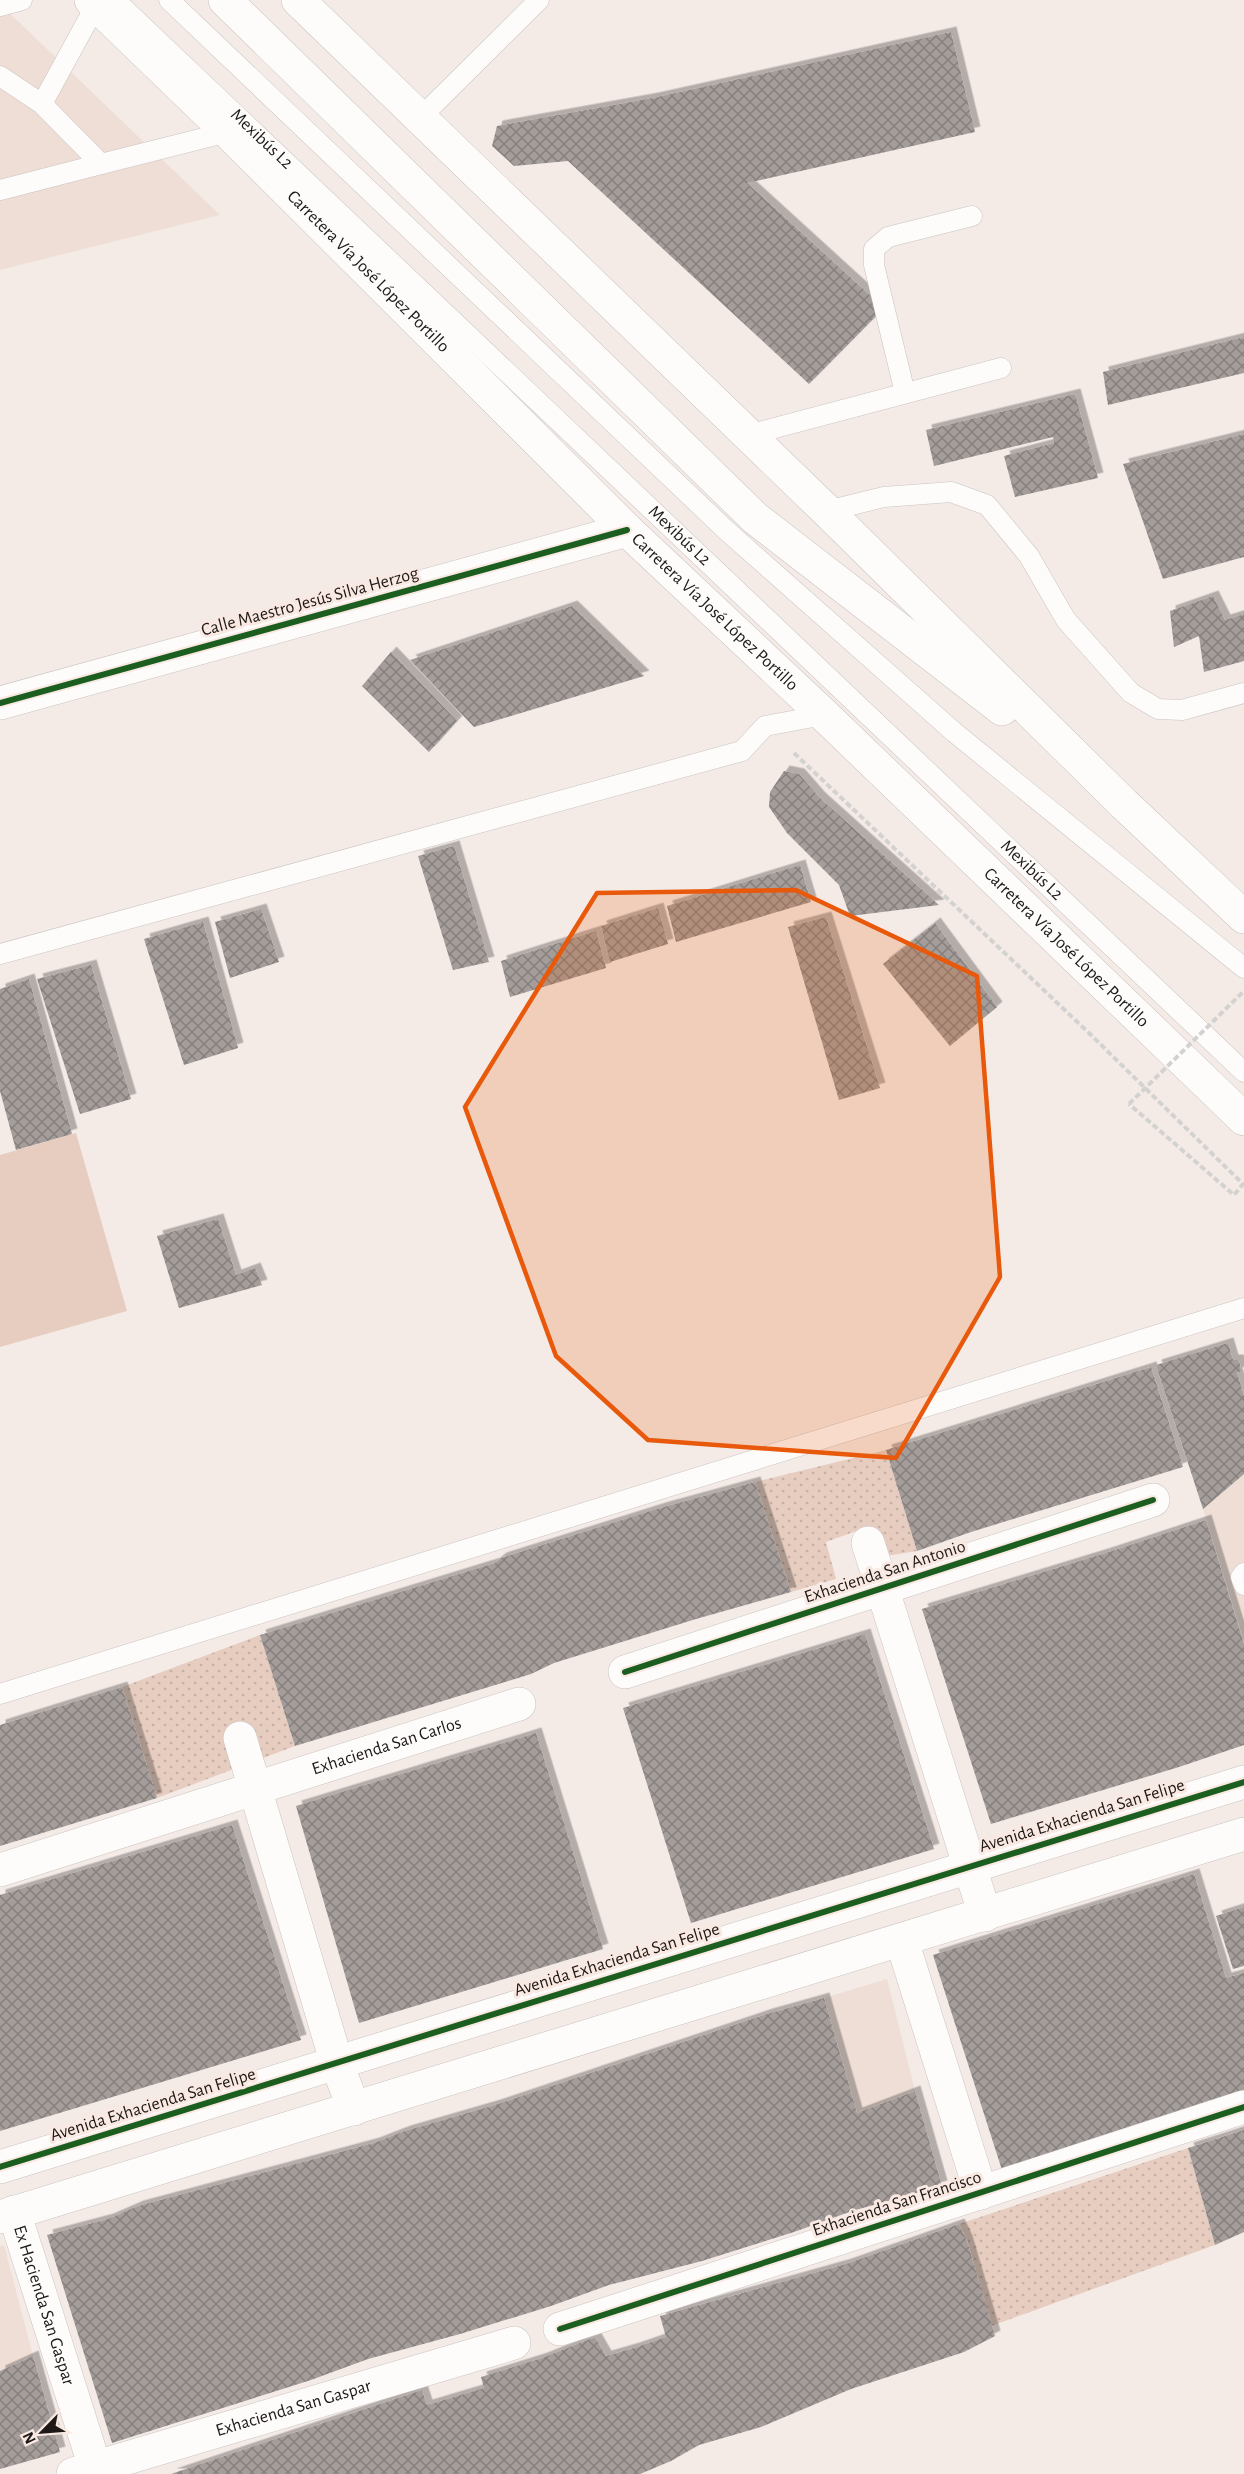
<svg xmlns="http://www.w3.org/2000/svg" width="1244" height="2474" viewBox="0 0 1244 2474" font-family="'Alegreya Sans',sans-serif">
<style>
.built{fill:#eeded6}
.park{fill:url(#park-dots)}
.pitch{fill:#e7cdc0}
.building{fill:url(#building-cross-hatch);filter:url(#shadow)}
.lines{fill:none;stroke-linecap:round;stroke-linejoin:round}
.service-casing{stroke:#cac3c0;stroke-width:21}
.minor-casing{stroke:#cac3c0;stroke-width:34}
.primary-casing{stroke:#cac3c0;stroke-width:34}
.path{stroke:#d4d2d0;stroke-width:4;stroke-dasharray:6 3;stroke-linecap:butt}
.service{stroke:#fdfcfb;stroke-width:20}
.minor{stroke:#fdfcfb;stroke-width:33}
.primary{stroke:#fdfcfb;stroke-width:33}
.path-bridge{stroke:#d4d2d0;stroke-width:4;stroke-dasharray:6 3;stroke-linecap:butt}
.cycleway-casing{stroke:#f9e9e2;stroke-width:10}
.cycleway{stroke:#1b5e20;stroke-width:6}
.marked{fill:#e8590c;fill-opacity:0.2;stroke:#e8590c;stroke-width:4.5;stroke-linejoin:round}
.labels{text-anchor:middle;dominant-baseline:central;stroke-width:6;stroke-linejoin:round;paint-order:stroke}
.street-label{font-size:18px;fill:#1e1917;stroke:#f9e9e2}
</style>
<defs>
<pattern id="park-dots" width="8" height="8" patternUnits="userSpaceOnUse" patternTransform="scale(1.5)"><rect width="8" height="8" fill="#e7cdc0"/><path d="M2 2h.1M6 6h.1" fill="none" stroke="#c6afa4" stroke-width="1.8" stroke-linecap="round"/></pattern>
<pattern id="building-cross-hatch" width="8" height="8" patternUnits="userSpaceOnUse" patternTransform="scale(1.5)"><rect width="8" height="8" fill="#a49d9a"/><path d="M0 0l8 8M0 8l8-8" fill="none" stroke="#857f7d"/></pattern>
<filter id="shadow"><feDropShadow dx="5.5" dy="-5.5" stdDeviation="0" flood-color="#0004"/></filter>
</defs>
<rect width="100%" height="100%" fill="#f4ebe7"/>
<g class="built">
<path d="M0 4 220 215 0 270Z"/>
<path d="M1244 1474V1640L1203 1509Z"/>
<path d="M887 1979 915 2091 857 2113 824 1998Z"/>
<path d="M4 2245 33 2356 0 2371V2246Z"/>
</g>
<g class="park">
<path d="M886 1450 917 1551 886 1556 870 1526 826 1542 836 1579 791 1592 755 1482Z"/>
<path d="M260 1635 295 1746 157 1798 122 1687Z"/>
<path d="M1188 2148 1215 2245 991 2326 967 2240 959 2224Z"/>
</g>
<path class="pitch" d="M76 1133 127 1311 0 1347V1155Z"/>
<g class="building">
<path d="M951 32 975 132 747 183 884 308 809 384 568 161 514 166 492 146 497 126 653 98Z"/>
<path d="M1244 337V373L1108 405 1103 372Z"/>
<path d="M1075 394 1098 478 1015 497 1004 456 1054 443 1053 437 934 466 926 430Z"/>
<path d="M1244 434V557L1163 579 1123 464Z"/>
<path d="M1213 596 1225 620 1244 614V661L1204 672 1199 636 1174 647 1170 611Z"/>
<path d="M572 606 644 676 474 727 410 660Z"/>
<path d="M391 652 457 721 429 752 362 686Z"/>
<path d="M784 771 799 774 820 798 939 905 850 916 839 885 787 833 769 807 770 792Z"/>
<path d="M454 846 489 962 453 970 418 856Z"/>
<path d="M800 865 811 902 676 942 667 906Z"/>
<path d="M658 908 668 944 610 962 601 926Z"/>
<path d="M261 909 279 962 230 978 215 922Z"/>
<path d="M826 917 880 1088 839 1100 788 927Z"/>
<path d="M203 922 238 1048 184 1065 144 939Z"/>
<path d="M935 923 997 1007 950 1046 883 964Z"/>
<path d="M596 931 606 968 510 997 501 961Z"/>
<path d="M91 965 131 1099 80 1114 37 979Z"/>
<path d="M29 979 72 1134 16 1150 0 1091V989Z"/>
<path d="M218 1219 236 1275 255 1268 262 1285 179 1308 157 1236Z"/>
<path d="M1228 1343 1233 1360H1238L1240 1364 1241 1371 1237 1373 1244 1396V1474L1203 1509 1156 1365Z"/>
<path d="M1151 1367 1183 1467 971 1532 917 1551 886 1450Z"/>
<path d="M755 1482 791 1592 696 1619 554 1663 531 1674 295 1746 260 1635 495 1563 501 1558 660 1508Z"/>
<path d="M1206 1520 1244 1644V1745L1179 1767 991 1824 922 1609 1109 1552Z"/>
<path d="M865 1634 934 1849 691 1923 623 1708Z"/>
<path d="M122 1687 157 1798 0 1846V1725Z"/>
<path d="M536 1733 603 1949 359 2023 296 1806Z"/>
<path d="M232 1825 301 2040 0 2131V1895Z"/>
<path d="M1194 1874 1226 1978 1244 1973V2095L1002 2170 933 1955Z"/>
<path d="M1244 1907V1966L1233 1969 1216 1916Z"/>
<path d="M824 1998 857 2113 915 2091 942 2186 852 2211 794 2232 702 2261 609 2285 551 2306 460 2334 368 2359 311 2380 112 2443 47 2235 108 2219 138 2206 374 2143 405 2131 495 2105 767 2014Z"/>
<path d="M1244 2130V2232L1215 2245 1188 2148Z"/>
<path d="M959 2224 967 2241 995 2336 964 2352 851 2389 761 2427 699 2445 671 2461 640 2474H171L422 2390 427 2405 484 2388 481 2377 542 2358 595 2337 606 2356 634 2348 666 2337 660 2316 846 2264Z"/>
<path d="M33 2356 60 2452 0 2469V2371Z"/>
</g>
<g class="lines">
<g class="service-casing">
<g id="service">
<path id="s1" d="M115 0 1244 1072"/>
<path d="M169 0 727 531 954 732 1244 968"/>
<path d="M0 6 22 0"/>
<path d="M0 76 42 104 101 164 228 132"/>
<path d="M42 104 96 5"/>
<path d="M420 118 539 0"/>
<path d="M0 190 101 164"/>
<path d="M905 393 874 265V249L888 237 972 216"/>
<path d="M748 435 1001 368"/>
<path d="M827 511 884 497 951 492 987 505 1029 556 1066 620 1131 693 1158 709 1182 710 1244 693"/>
<path d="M0 954 742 751 765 726 824 715"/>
<path d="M1244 1573 1241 1577 1244 1585"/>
<path d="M0 1694 1244 1308"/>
</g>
</g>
<g class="minor-casing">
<g id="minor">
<path d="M0 703 627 530"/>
<path d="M868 1543 985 1915"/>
<path d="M625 1672 1153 1500"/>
<path d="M240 1738 337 2064 354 2109"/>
<path id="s2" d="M0 1870 519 1704"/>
<path d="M902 1941 981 2193"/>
<path d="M0 2167 1244 1782"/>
<path id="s3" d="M14 2212 95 2467"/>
<path d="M0 2217 1244 1834"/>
<path d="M560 2329 1244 2107"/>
<path id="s4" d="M73 2474 514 2343"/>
</g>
</g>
<g class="primary-casing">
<g id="primary">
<path id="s5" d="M91 0 228 132 627 530 824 715 1244 1119"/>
<path d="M225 0 755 518 1002 709"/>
<path d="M298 0 827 511 1124 804 1244 917"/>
</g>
</g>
<path class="path" d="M794 753 1090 1034 1243 1184 1234 1195 1129 1104"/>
<use href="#service" class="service"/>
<use href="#minor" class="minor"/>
<use href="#primary" class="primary"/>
<path class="path-bridge" d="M1129 1104 1244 991"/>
<g class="cycleway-casing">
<g id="cycleway">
<path d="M0 703 627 530"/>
<path d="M625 1672 1153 1500"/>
<path d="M0 2167 1244 1782"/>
<path d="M560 2329 1244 2107"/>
</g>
</g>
<use href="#cycleway" class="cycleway"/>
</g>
<path class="marked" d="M796 890 977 976 1000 1277 896 1458 648 1440 556 1356 465 1107 597 893Z"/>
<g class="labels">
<g class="street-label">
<text stroke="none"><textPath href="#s1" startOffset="202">Mexibús L2</textPath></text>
<text stroke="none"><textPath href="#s5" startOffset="388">Carretera Vía José López Portillo</textPath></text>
<text stroke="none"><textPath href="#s1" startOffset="778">Mexibús L2</textPath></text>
<text transform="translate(310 602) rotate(-15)">Calle Maestro Jesús Silva Herzog</text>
<text stroke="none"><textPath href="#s5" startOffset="874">Carretera Vía José López Portillo</textPath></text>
<text stroke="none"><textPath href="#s1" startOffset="1264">Mexibús L2</textPath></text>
<text stroke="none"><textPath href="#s5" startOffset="1360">Carretera Vía José López Portillo</textPath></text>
<text transform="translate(885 1572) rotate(-18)">Exhacienda San Antonio</text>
<text stroke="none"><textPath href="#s2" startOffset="406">Exhacienda San Carlos</textPath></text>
<text transform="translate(1082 1816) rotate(-17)">Avenida Exhacienda San Felipe</text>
<text transform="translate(617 1960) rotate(-17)">Avenida Exhacienda San Felipe</text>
<text transform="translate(153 2105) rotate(-17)">Avenida Exhacienda San Felipe</text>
<text transform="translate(897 2204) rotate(-18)">Exhacienda San Francisco</text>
<text stroke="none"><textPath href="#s3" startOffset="98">Ex Hacienda San Gaspar</textPath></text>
<text stroke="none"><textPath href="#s4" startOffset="230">Exhacienda San Gaspar</textPath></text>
</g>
</g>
<g transform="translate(42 2432) rotate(245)" stroke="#f9e9e2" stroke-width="4.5" paint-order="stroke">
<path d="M0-4.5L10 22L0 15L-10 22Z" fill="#1e1917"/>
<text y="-9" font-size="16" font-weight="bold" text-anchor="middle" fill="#1e1917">N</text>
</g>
</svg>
